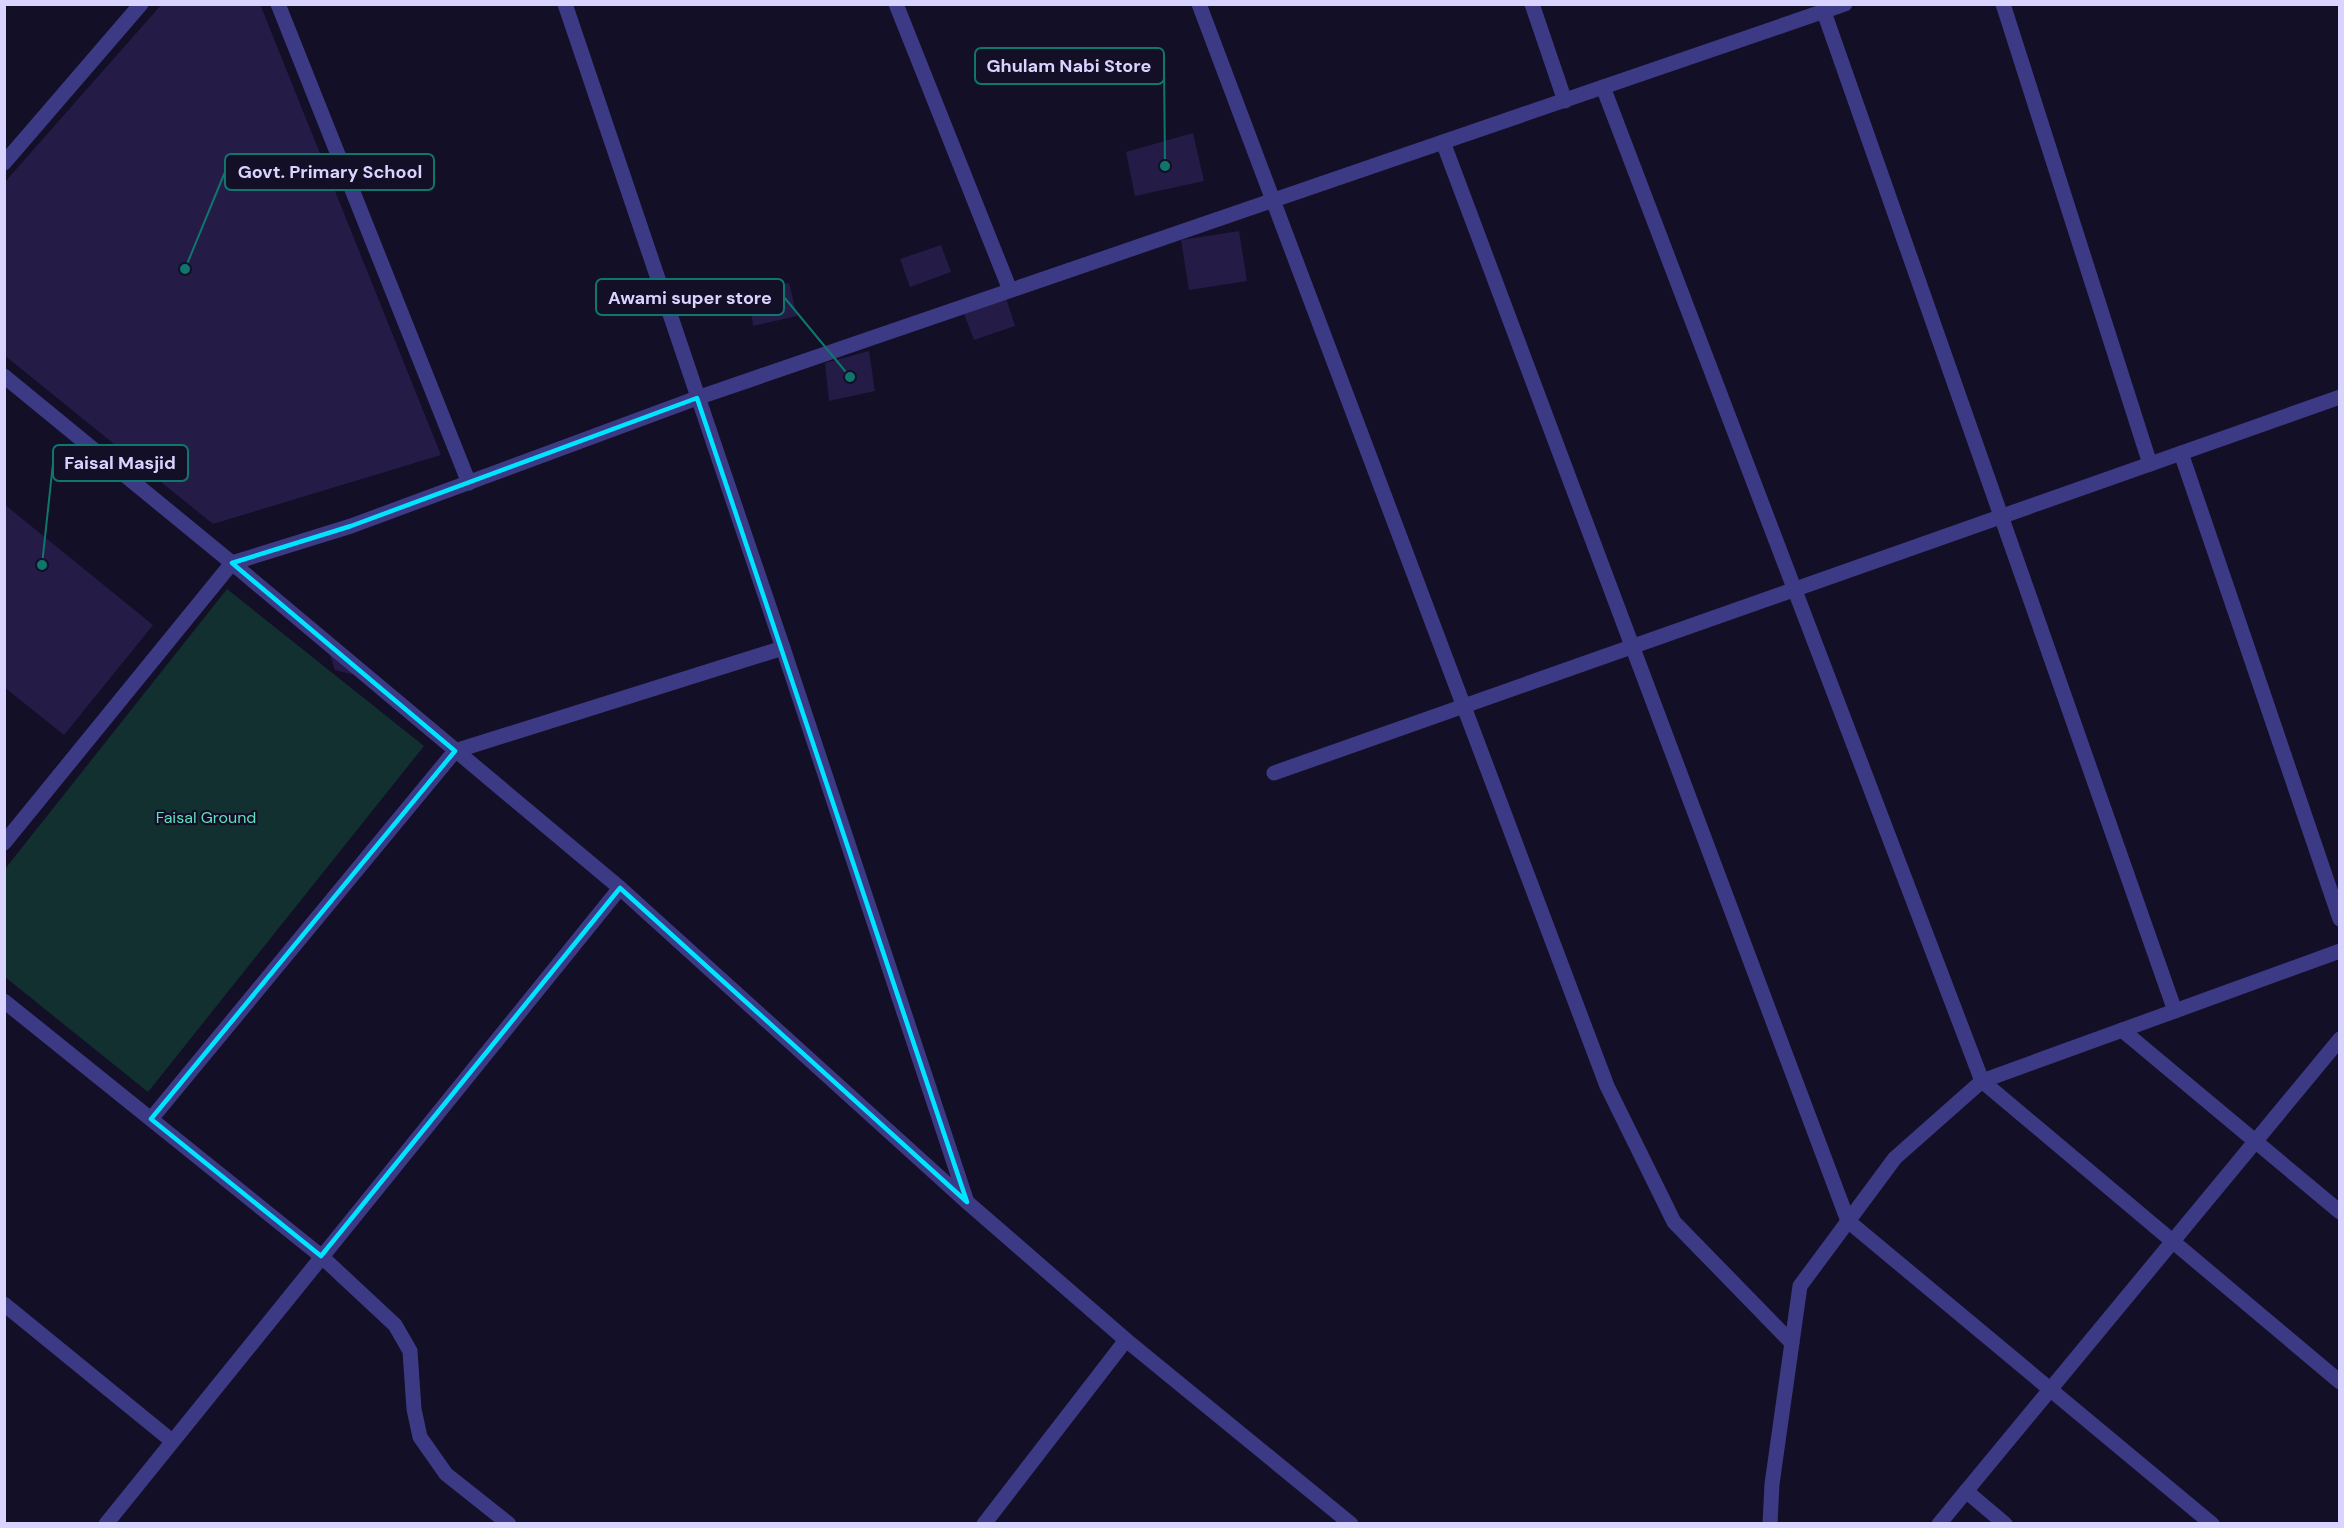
<svg xmlns="http://www.w3.org/2000/svg" width="2344" height="1528" viewBox="0 0 2344 1528" font-family="'DM Sans',sans-serif">
<style>
.park{fill:#12302f}
.building{fill:#241b47}
.lines{fill:none;stroke-linecap:round;stroke-linejoin:round}
.minor{stroke:#3d3a85;stroke-width:15}
.tertiary{stroke:#3d3a85;stroke-width:15}
.marked{fill:none;stroke:#00e5ff;stroke-width:4.5;stroke-linejoin:round}
.labels{text-anchor:middle;dominant-baseline:central;stroke-width:4.5;stroke-linejoin:round;paint-order:stroke}
.park-label{font-size:16px;fill:#5fe0c0;stroke:#130f26}
.leader{fill:none;stroke:#0f766e;stroke-width:2}
.callout-dot{fill:#0f766e;stroke:#130f26;stroke-width:2}
.callout{fill:#130f26;stroke:#0f766e;stroke-width:2}
.callout-label{font-size:18px;text-anchor:middle;font-weight:bold;fill:#d9d4ff}
</style>
<rect width="100%" height="100%" fill="#130f26"/>
<path class="park" d="M227 589 424 746 148 1092 5 977V869Z"/>
<g class="building">
<path d="M162 4H260L441 455 213 524 4 355V183Z"/>
<path d="M1193 133 1204 181 1135 196 1126 152Z"/>
<path d="M1239 231 1247 281 1189 290 1181 240Z"/>
<path d="M941 245 951 272 910 287 900 259Z"/>
<path d="M789 283 797 316 753 326 748 287Z"/>
<path d="M1006 298 1015 326 974 340 964 314Z"/>
<path d="M869 351 875 391 829 401 825 363Z"/>
<path d="M4 504 153 625 64 735 4 687Z"/>
<path d="M329 652 355 675 335 670Z"/>
</g>
<g class="lines">
<g class="minor">
<path d="M278 4 469 483"/>
<path d="M565 4 783 648 966 1199"/>
<path d="M896 4 1010 290"/>
<path d="M1199 4 1607 1086 1674 1222 1792 1343"/>
<path d="M1532 4 1565 101"/>
<path d="M2003 4 2150 464"/>
<path d="M1824 12 2175 1011"/>
<path d="M1603 87 1982 1081 2340 1382"/>
<path d="M1443 142 1848 1221 2212 1524"/>
<path d="M4 163 141 4"/>
<path d="M4 376 232 563 620 888 967 1202 1126 1340 1351 1524"/>
<path d="M2181 453 2340 919"/>
<path d="M1274 773 2340 397"/>
<path d="M4 843 232 563 351 526 697 398 1845 4"/>
<path d="M4 1001 321 1256 395 1325 410 1351 414 1409 420 1437 446 1474 509 1524"/>
<path d="M2122 1030 2340 1212"/>
<path d="M151 1119 455 751 783 648"/>
<path d="M4 1304 172 1441"/>
<path d="M1966 1491 2005 1524"/>
<path d="M106 1524 620 888"/>
<path d="M984 1524 1126 1340"/>
<path d="M1939 1524 2340 1039"/>
</g>
<path class="tertiary" d="M1770 1524 1772 1484 1800 1286 1895 1158 1982 1081 2340 951"/>
</g>
<path class="marked" d="M697 398 967 1202 620 888 321 1256 151 1119 455 751 232 563 351 526Z"/>
<g class="labels">
<g class="park-label">
<text x="206" y="817">Faisal Ground</text>
</g>
</g>
<path class="leader" d="M1165 166L1164 66M185 269L225 172M850 377L784 297M42 565L53 463"/>
<g class="callout-dot">
<circle cx="1165" cy="166" r="6"/>
<circle cx="185" cy="269" r="6"/>
<circle cx="850" cy="377" r="6"/>
<circle cx="42" cy="565" r="6"/>
</g>
<g class="callout">
<rect x="975" y="48" width="189" height="36" rx="6"/>
<rect x="225" y="154" width="209" height="36" rx="6"/>
<rect x="596" y="279" width="188" height="36" rx="6"/>
<rect x="53" y="445" width="135" height="36" rx="6"/>
</g>
<g class="callout-label">
<text x="1069" y="72">Ghulam Nabi Store</text>
<text x="330" y="178">Govt. Primary School</text>
<text x="690" y="304">Awami super store</text>
<text x="120" y="469">Faisal Masjid</text>
</g>
<rect width="2344" height="1528" fill="none" stroke="#d9d4ff" stroke-width="12"/>
</svg>
